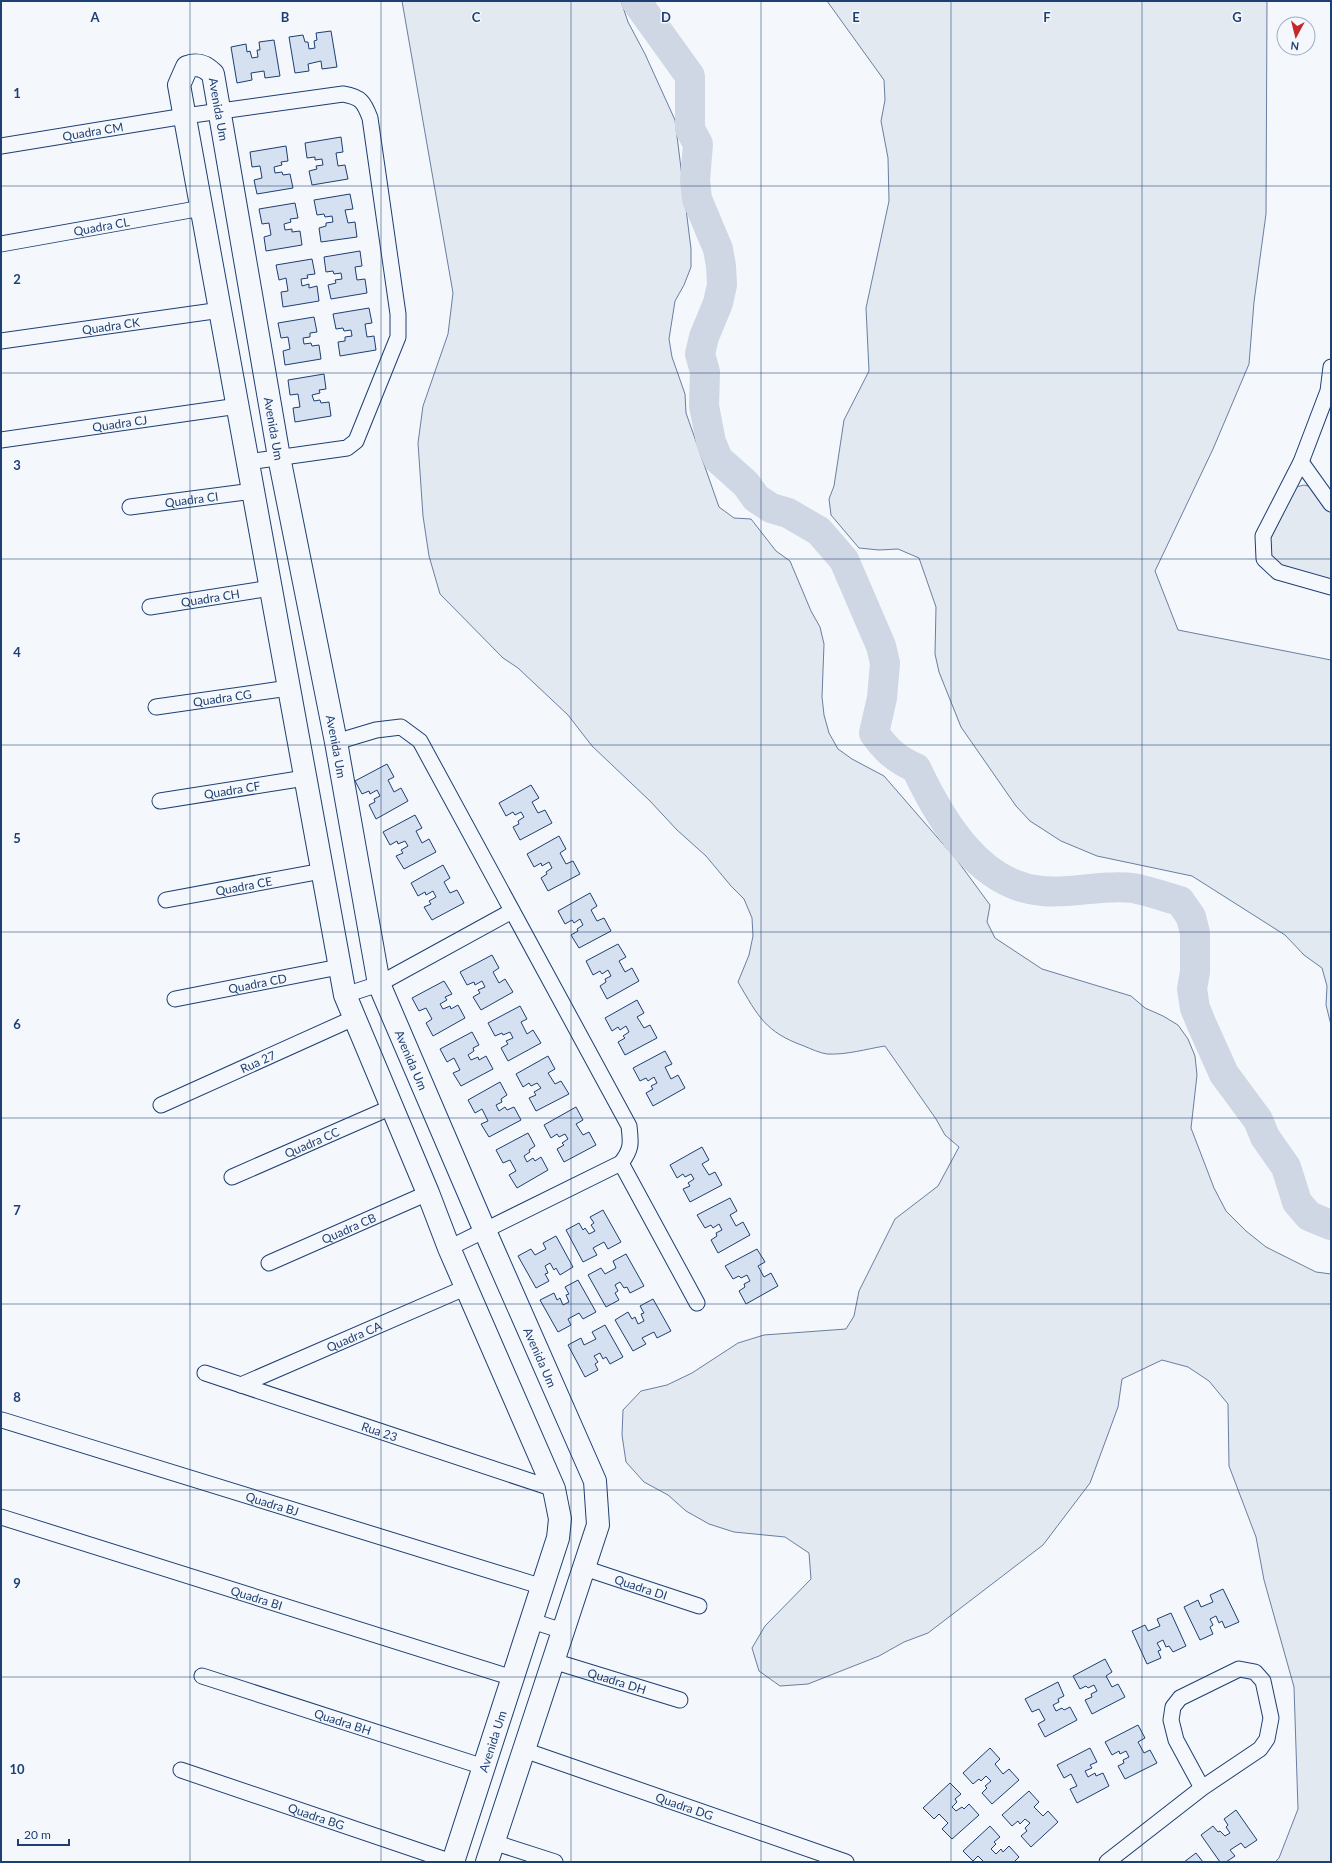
<svg xmlns="http://www.w3.org/2000/svg" width="1332" height="1863" viewBox="0 0 1332 1863" font-family="Lato,sans-serif">
<style>
.green{fill:#e3e9f0;stroke:#687fa3}
.lines{fill:none;stroke-linecap:round;stroke-linejoin:round}
.river{stroke:#cfd7e4;stroke-width:30}
.building{fill:#d5e0f0;stroke:#1d3f73}
.street-casing{stroke:#1d3f73;stroke-width:17}
.secondary-casing{stroke:#1d3f73;stroke-width:24}
.street{stroke:#f4f7fb;stroke-width:15}
.secondary{stroke:#f4f7fb;stroke-width:22}
.grid{fill:none;stroke:#1d3f73;stroke-width:1;stroke-opacity:0.55}
.labels{text-anchor:middle;dominant-baseline:central;stroke-width:3;stroke-linejoin:round;paint-order:stroke}
.street-label{font-size:12px;fill:#1d3f73;stroke:#f4f7fb}
.grid-label{font-size:13px;text-anchor:middle;font-weight:bold;fill:#1d3f73;stroke:#f4f7fb;stroke-width:3;stroke-linejoin:round;paint-order:stroke}
</style>
<rect width="100%" height="100%" fill="#f4f7fb"/>
<g class="green">
<path d="M402 1H621L628 22 645 54 675 120 691 249V267L684 285 675 301 669 339 672 357 685 394 686 413 719 507 734 518 751 519 776 551 790 561 811 611 820 627 824 644 822 697 824 715 829 733 838 749 852 759 884 776 957 860 990 905 987 922 995 938 1042 969 1131 996 1145 1008 1163 1016 1178 1025 1188 1039 1195 1056 1197 1075 1191 1128 1214 1188 1226 1211 1246 1231 1266 1247 1316 1272 1331 1274V1862H1275L1279 1858 1298 1809 1294 1687 1264 1580 1256 1537 1229 1466 1228 1404 1209 1381 1188 1367 1162 1360 1122 1379 1118 1407 1090 1483 1043 1545 928 1633 904 1642 879 1656 808 1684 780 1686 759 1671 752 1648 765 1626 811 1579 809 1553 785 1537 734 1532 709 1524 686 1511 668 1495 644 1482 626 1462 622 1435 623 1410 641 1391 667 1385 692 1373 738 1343 764 1335 846 1329 854 1316 859 1291 895 1219 938 1186 959 1147 945 1135 936 1119 885 1046C866 1049 847 1055 827 1054 820 1053 811 1049 804 1046 765 1032 758 1016 738 982L749 955 753 936 752 918 744 899 731 886 706 856 677 830 650 801 592 746 568 715 518 668 503 658 440 594 429 556 423 516 418 443 423 406 448 334 453 293Z"/>
<path d="M827 1H1267L1266 214 1254 302 1249 364 1213 449 1155 571 1178 630 1331 660V1025L1326 1005 1327 986 1322 968 1304 955 1285 935 1192 876 1097 856 1061 841 1030 821 1016 806 961 727 939 672 935 654 936 607 919 558 898 549 879 550 859 548 831 515 829 499 834 486 844 420 869 371 866 308 889 201 888 158 881 121 885 100 884 80Z"/>
<path d="M1304 485 1312 487 1331 513V581L1283 567 1273 561 1269 553V541L1291 494 1296 487Z"/>
</g>
<g class="lines">
<path class="river" d="M636 1 690 76V129L698 144 695 180 697 199 718 249 721 266 722 285 718 303 704 337 700 354 705 372 704 406 711 442 718 459 746 484 756 498 771 508 788 513 819 531 844 560 881 646 885 663 882 698 874 733C886 750 897 760 916 768 940 819 979 886 1042 891 1072 894 1103 884 1133 888 1149 891 1165 897 1180 901L1191 917 1195 933V972L1192 989 1195 1008 1202 1025 1224 1074 1258 1120 1265 1137 1286 1167 1297 1202 1309 1216 1331 1225"/>
</g>
<g class="building">
<path d="M331 31 337 67 322 69 321 61 308 64 309 71 295 73 289 37 303 35 305 42H308L309 49 315 48 314 41 317 40 316 33Z"/>
<path d="M274 40 280 76 265 78 264 71 251 73 252 80 237 83 231 47 246 44 247 52 250 51 252 58 258 57 257 50H260L259 42Z"/>
<path d="M341 137 343 152 336 153 338 166 345 165 348 179 312 185 309 171 317 169 316 166 323 165 322 159 315 160V157L307 158 305 143Z"/>
<path d="M286 146 288 161 281 162 282 165 274 167 275 173 282 172 283 175 290 174 293 188 257 194 254 180 262 178 260 166 252 167 250 152Z"/>
<path d="M350 194 353 209 345 210 348 223 355 222 357 237 321 242 319 228 326 226V223L333 222 332 216 325 217 324 214 317 215 314 200Z"/>
<path d="M295 203 298 218 290 219 291 222 284 224 285 230 292 229V232L300 231 302 245 266 251 264 237 271 235 269 223 262 224 259 209Z"/>
<path d="M360 251 362 266 355 267 357 280 365 279 367 293 331 299 328 285 336 283 335 280 342 279 341 273 334 274 333 271 326 272 324 257Z"/>
<path d="M312 259 315 274 307 275 308 278 301 279 302 286 309 284V288L317 286 319 301 283 307 281 292 288 291 286 278 279 280 276 265Z"/>
<path d="M369 308 372 323 365 324 367 337 374 336 376 350 340 356 338 342 345 341V337L352 336 351 330 344 331 343 328 336 329 333 314Z"/>
<path d="M314 317 317 332 310 333V337L303 338 304 344 311 343 312 346 319 345 321 359 285 365 283 351 290 349 288 337 281 338 278 323Z"/>
<path d="M324 374 326 389 319 390 320 393 312 395 314 401 320 400 321 403 329 402 331 416 295 422 293 408 300 407 298 394 290 395 288 380Z"/>
<path d="M387 764 394 777 388 780 394 792 401 788 408 801 376 819 369 805 375 802 374 799 380 796 377 790 370 794 369 791 362 794 355 781Z"/>
<path d="M531 785 539 798 532 802 538 813 545 810 552 823 520 840 513 827 519 824 518 821 524 817 521 812 515 815 513 812 506 816 499 803Z"/>
<path d="M415 815 422 828 416 831 422 843 429 839 436 852 404 869 396 856 403 853 401 850 408 846 405 841 398 844 397 841 390 845 383 832Z"/>
<path d="M559 836 566 849 560 853 566 864 573 861 580 874 548 891 541 878 547 874 546 872 552 868 549 862 542 866 541 863 534 867 527 854Z"/>
<path d="M443 865 450 878 444 882 450 893 457 890 464 903 432 920 424 907 431 904 429 901 436 897 433 891 426 895 425 892 418 896 411 883Z"/>
<path d="M590 893 597 906 591 910 597 921 604 918 611 931 579 948 571 935 578 931 577 929 583 925 580 919 574 923 572 920 565 924 558 911Z"/>
<path d="M618 944 626 957 619 961 625 972 632 968 639 981 607 999 600 986 606 982 605 979 611 976 608 970 602 974 600 971 593 975 586 961Z"/>
<path d="M492 955 499 968 493 972 499 983 505 979 513 992 481 1010 473 997 480 993 478 990 485 987 482 981 475 985 474 982 467 985 460 972Z"/>
<path d="M444 981 452 994 445 997 447 1000 440 1004 443 1009 450 1006 451 1009 458 1005 465 1018 433 1036 426 1023 432 1019 426 1008 419 1011 412 998Z"/>
<path d="M637 1000 644 1013 637 1017 644 1028 650 1025 657 1038 625 1055 618 1042 625 1038 623 1036 629 1032 626 1026 620 1030 618 1027 612 1031 605 1018Z"/>
<path d="M520 1006 527 1019 521 1022 527 1034 533 1030 541 1043 508 1061 501 1048 508 1044 506 1041 513 1038 510 1032 503 1035 502 1033 495 1036 488 1023Z"/>
<path d="M472 1032 479 1045 473 1048 474 1051 468 1055 471 1060 478 1057 479 1060 486 1056 493 1069 461 1086 453 1073 460 1070 454 1058 447 1062 440 1049Z"/>
<path d="M665 1051 672 1064 665 1067 671 1079 678 1075 685 1088 653 1106 646 1093 653 1089 651 1086 657 1083 654 1077 648 1081 646 1078 640 1081 633 1068Z"/>
<path d="M548 1056 555 1069 548 1073 555 1084 561 1081 569 1094 536 1111 529 1098 536 1095 534 1092 541 1088 537 1083 531 1086 529 1083 523 1087 516 1074Z"/>
<path d="M500 1082 507 1095 501 1099 502 1102 496 1105 499 1111 505 1107 507 1110 514 1107 521 1120 489 1137 481 1124 488 1121 482 1109 475 1113 468 1100Z"/>
<path d="M576 1107 583 1120 576 1124 583 1135 589 1132 596 1145 564 1162 557 1149 564 1145 562 1143 568 1139 565 1134 559 1137 557 1134 551 1138 544 1125Z"/>
<path d="M528 1133 535 1146 529 1150 530 1152 524 1156 527 1162 533 1158 535 1161 541 1157 548 1170 517 1188 509 1175 516 1171 510 1160 503 1163 496 1150Z"/>
<path d="M702 1147 709 1160 702 1164 709 1175 715 1172 722 1185 690 1202 683 1189 690 1186 688 1183 694 1179 691 1174 685 1177 683 1174 677 1178 670 1165Z"/>
<path d="M730 1198 737 1211 730 1215 736 1226 743 1222 750 1235 718 1253 711 1240 717 1236 716 1233 722 1230 719 1224 713 1228 711 1225 705 1228 697 1215Z"/>
<path d="M603 1210 621 1242 608 1249 604 1242 593 1248 597 1255 583 1262 566 1230 579 1223 583 1230 585 1228 589 1234 595 1231 591 1225 594 1223 590 1217Z"/>
<path d="M556 1236 573 1267 560 1275 556 1268 554 1270 550 1263 545 1266 548 1273 545 1274 549 1281 536 1288 518 1256 531 1249 535 1255 546 1249 543 1243Z"/>
<path d="M757 1249 765 1262 758 1266 764 1277 771 1273 778 1286 746 1304 739 1291 745 1287 744 1284 750 1281 747 1275 741 1278 739 1276 733 1279 725 1266Z"/>
<path d="M626 1254 644 1286 630 1293 627 1287 624 1288 620 1282 615 1285 618 1291 615 1293 619 1300 606 1307 588 1275 601 1268 605 1274 616 1268 613 1261Z"/>
<path d="M578 1280 596 1312 583 1319 579 1313 568 1319 571 1325 558 1332 540 1300 554 1293 557 1300 560 1298 563 1305 569 1302 566 1295 569 1294 565 1287Z"/>
<path d="M653 1299 671 1331 657 1338 654 1332 642 1338 646 1344 633 1351 615 1320 628 1312 632 1319 635 1317 638 1324 644 1321 641 1314 644 1313 640 1306Z"/>
<path d="M605 1325 623 1357 610 1364 606 1357 603 1359 600 1353 594 1356 598 1362 595 1364 598 1370 585 1377 568 1345 581 1338 584 1345 596 1339 592 1332Z"/>
<path d="M1223 1589 1239 1622 1225 1628 1222 1621 1219 1623 1216 1616 1210 1619 1213 1625 1210 1627 1213 1634 1200 1640 1184 1607 1198 1600 1201 1607 1213 1602 1210 1595Z"/>
<path d="M1171 1613 1186 1646 1173 1652 1169 1646 1166 1647 1163 1640 1157 1643 1161 1650 1158 1651 1161 1658 1147 1664 1132 1631 1145 1625 1148 1631 1160 1626 1157 1619Z"/>
<path d="M1105 1659 1112 1672 1106 1676 1112 1687 1118 1684 1125 1697 1092 1714 1085 1700 1092 1697 1091 1694 1097 1691 1094 1685 1088 1688 1086 1686 1080 1689 1073 1676Z"/>
<path d="M1058 1682 1064 1696 1058 1699 1059 1702 1053 1705 1056 1711 1062 1708 1064 1710 1070 1707 1077 1720 1045 1737 1038 1724 1045 1720 1039 1709 1032 1712 1025 1699Z"/>
<path d="M1138 1725 1145 1738 1138 1742 1144 1753 1150 1750 1157 1763 1125 1779 1118 1766 1124 1763 1123 1760 1129 1757 1126 1751 1120 1754 1119 1751 1112 1755 1105 1742Z"/>
<path d="M990 1748 1000 1759 995 1764 1003 1774 1009 1769 1019 1780 992 1804 982 1793 987 1788 985 1786 991 1781 986 1776 981 1781 979 1779 973 1784 963 1773Z"/>
<path d="M1090 1748 1097 1762 1090 1765 1092 1768 1085 1771 1088 1777 1095 1773 1096 1776 1103 1773 1109 1786 1077 1803 1070 1789 1077 1786 1071 1774 1064 1778 1057 1765Z"/>
<path d="M950 1783 961 1794 955 1799 957 1802 952 1807 956 1811 962 1807 964 1809 969 1804 979 1815 952 1839 942 1829 948 1823 939 1814 934 1819 923 1808Z"/>
<path d="M1029 1791 1039 1802 1034 1807 1043 1816 1048 1811 1058 1822 1031 1847 1021 1836 1027 1831 1025 1828 1030 1823 1025 1819 1020 1824 1018 1821 1012 1826 1002 1815Z"/>
<path d="M1236 1810 1257 1840 1245 1848 1241 1843 1230 1850 1235 1856 1226 1862H1220L1201 1835 1213 1826 1218 1832 1220 1831 1225 1836 1230 1833 1226 1827 1228 1825 1224 1819Z"/>
<path d="M990 1826 1000 1837 994 1842 996 1844 991 1849 996 1854 1001 1849 1003 1852 1009 1846 1019 1857 1014 1862H984L978 1856 973 1861 963 1851Z"/>
<path d="M1196 1853 1203 1862H1184Z"/>
</g>
<g class="lines">
<g class="street-casing">
<g id="street">
<path id="s1" d="M1 146 185 116 343 94C361 97 364 102 370 118L398 314V337L356 441 347 448 248 462"/>
<path id="s2" d="M1 244 202 208"/>
<path id="s3" d="M1 341 221 310"/>
<path d="M1331 367 1328 391 1301 462 1263 536 1264 559 1278 572 1331 587"/>
<path id="s4" d="M1 440 238 406"/>
<path d="M1301 462 1331 504"/>
<path id="s5" d="M130 507 253 491"/>
<path id="s6" d="M150 607 271 588"/>
<path id="s7" d="M156 707 289 688"/>
<path d="M336 742 376 730 401 727 420 741 629 1126C631 1143 632 1149 621 1163L449 1248"/>
<path id="s8" d="M160 801 305 778"/>
<path id="s9" d="M166 900 322 871"/>
<path d="M345 995 379 984 512 911"/>
<path id="s10" d="M175 999 339 967"/>
<path id="s11" d="M161 1105 354 1018"/>
<path d="M621 1163 697 1303"/>
<path id="s12" d="M232 1177 392 1107"/>
<path id="s13" d="M269 1263 428 1193"/>
<path id="s14" d="M205 1373 554 1489"/>
<path id="s15" d="M241 1385 467 1287"/>
<path id="s16" d="M2 1420 543 1587"/>
<path id="s17" d="M1 1517 513 1678"/>
<path id="s18" d="M584 1568 699 1606"/>
<path d="M532 1621 563 1631"/>
<path id="s19" d="M553 1661 680 1700"/>
<path id="s20" d="M202 1676 484 1767"/>
<path id="s21" d="M524 1750 846 1862"/>
<path id="s22" d="M181 1770 452 1862"/>
<path d="M493 1842 555 1862"/>
<path d="M1107 1862 1202 1788 1260 1749 1267 1739 1271 1718 1263 1681 1255 1672 1239 1669 1180 1698 1173 1707 1171 1720 1176 1740 1202 1788"/>
</g>
</g>
<g class="secondary-casing">
<g id="secondary">
<path id="s23" d="M453 1862 558 1538 560 1519 554 1489 449 1248 428 1193 345 995 179 85 187 67C198 63 205 66 213 74L279 457 336 742 379 984 485 1231 595 1481 598 1525 487 1862"/>
</g>
</g>
<use href="#street" class="street"/>
<use href="#secondary" class="secondary"/>
</g>
<path class="grid" d="M190 1V1862M381 1V1862M571 1V1862M761 1V1862M951 1V1862M1142 1V1862M1 186H1331M1 373H1331M1 559H1331M1 745H1331M1 932H1331M1 1118H1331M1 1304H1331M1 1490H1331M1 1677H1331"/>
<g class="labels">
<g class="street-label">
<text stroke="none"><textPath href="#s23" startOffset="1936">Avenida Um</textPath></text>
<text stroke="none"><textPath href="#s1" startOffset="93">Quadra CM</textPath></text>
<text stroke="none"><textPath href="#s2" startOffset="102">Quadra CL</textPath></text>
<text stroke="none"><textPath href="#s3" startOffset="111">Quadra CK</textPath></text>
<text stroke="none"><textPath href="#s4" startOffset="120">Quadra CJ</textPath></text>
<text stroke="none"><textPath href="#s23" startOffset="2260">Avenida Um</textPath></text>
<text stroke="none"><textPath href="#s5" startOffset="62">Quadra CI</textPath></text>
<text stroke="none"><textPath href="#s6" startOffset="61">Quadra CH</textPath></text>
<text stroke="none"><textPath href="#s7" startOffset="67">Quadra CG</textPath></text>
<text stroke="none"><textPath href="#s23" startOffset="2584">Avenida Um</textPath></text>
<text stroke="none"><textPath href="#s8" startOffset="73">Quadra CF</textPath></text>
<text stroke="none"><textPath href="#s9" startOffset="79">Quadra CE</textPath></text>
<text stroke="none"><textPath href="#s10" startOffset="84">Quadra CD</textPath></text>
<text stroke="none"><textPath href="#s23" startOffset="2908">Avenida Um</textPath></text>
<text stroke="none"><textPath href="#s11" startOffset="106">Rua 27</textPath></text>
<text stroke="none"><textPath href="#s12" startOffset="87">Quadra CC</textPath></text>
<text stroke="none"><textPath href="#s13" startOffset="87">Quadra CB</textPath></text>
<text stroke="none"><textPath href="#s15" startOffset="123">Quadra CA</textPath></text>
<text stroke="none"><textPath href="#s23" startOffset="3232">Avenida Um</textPath></text>
<text stroke="none"><textPath href="#s14" startOffset="184">Rua 23</textPath></text>
<text stroke="none"><textPath href="#s16" startOffset="283">Quadra BJ</textPath></text>
<text stroke="none"><textPath href="#s18" startOffset="60">Quadra DI</textPath></text>
<text stroke="none"><textPath href="#s17" startOffset="268">Quadra BI</textPath></text>
<text stroke="none"><textPath href="#s19" startOffset="67">Quadra DH</textPath></text>
<text stroke="none"><textPath href="#s20" startOffset="148">Quadra BH</textPath></text>
<text stroke="none"><textPath href="#s23" startOffset="127">Avenida Um</textPath></text>
<text stroke="none"><textPath href="#s21" startOffset="170">Quadra DG</textPath></text>
<text stroke="none"><textPath href="#s22" startOffset="143">Quadra BG</textPath></text>
</g>
</g>
<g class="grid-label">
<text x="95" y="22">A</text>
<text x="285" y="22">B</text>
<text x="476" y="22">C</text>
<text x="666" y="22">D</text>
<text x="856" y="22">E</text>
<text x="1047" y="22">F</text>
<text x="1237" y="22">G</text>
<text x="17" y="98">1</text>
<text x="17" y="284">2</text>
<text x="17" y="470">3</text>
<text x="17" y="657">4</text>
<text x="17" y="843">5</text>
<text x="17" y="1029">6</text>
<text x="17" y="1215">7</text>
<text x="17" y="1402">8</text>
<text x="17" y="1588">9</text>
<text x="17" y="1774">10</text>
</g>
<rect width="1332" height="1863" fill="none" stroke="#1d3f73" stroke-width="4"/>
<g transform="translate(1296 36) rotate(187)"><circle r="19" fill="#f4f7fb" stroke="#9eadc5"/>
<path d="M0-3L7 15L0 10L-7 15Z" fill="#c62828"/>
<text y="-6" font-size="11" font-weight="bold" text-anchor="middle" fill="#1d3f73">N</text>
</g>
<path d="M18 1839v6h51v-6" fill="none" stroke="#1d3f73" stroke-width="2"/>
<text x="24" y="1839" font-size="12" fill="#1d3f73" stroke="#f4f7fb" stroke-width="3" paint-order="stroke">20 m</text>
</svg>
